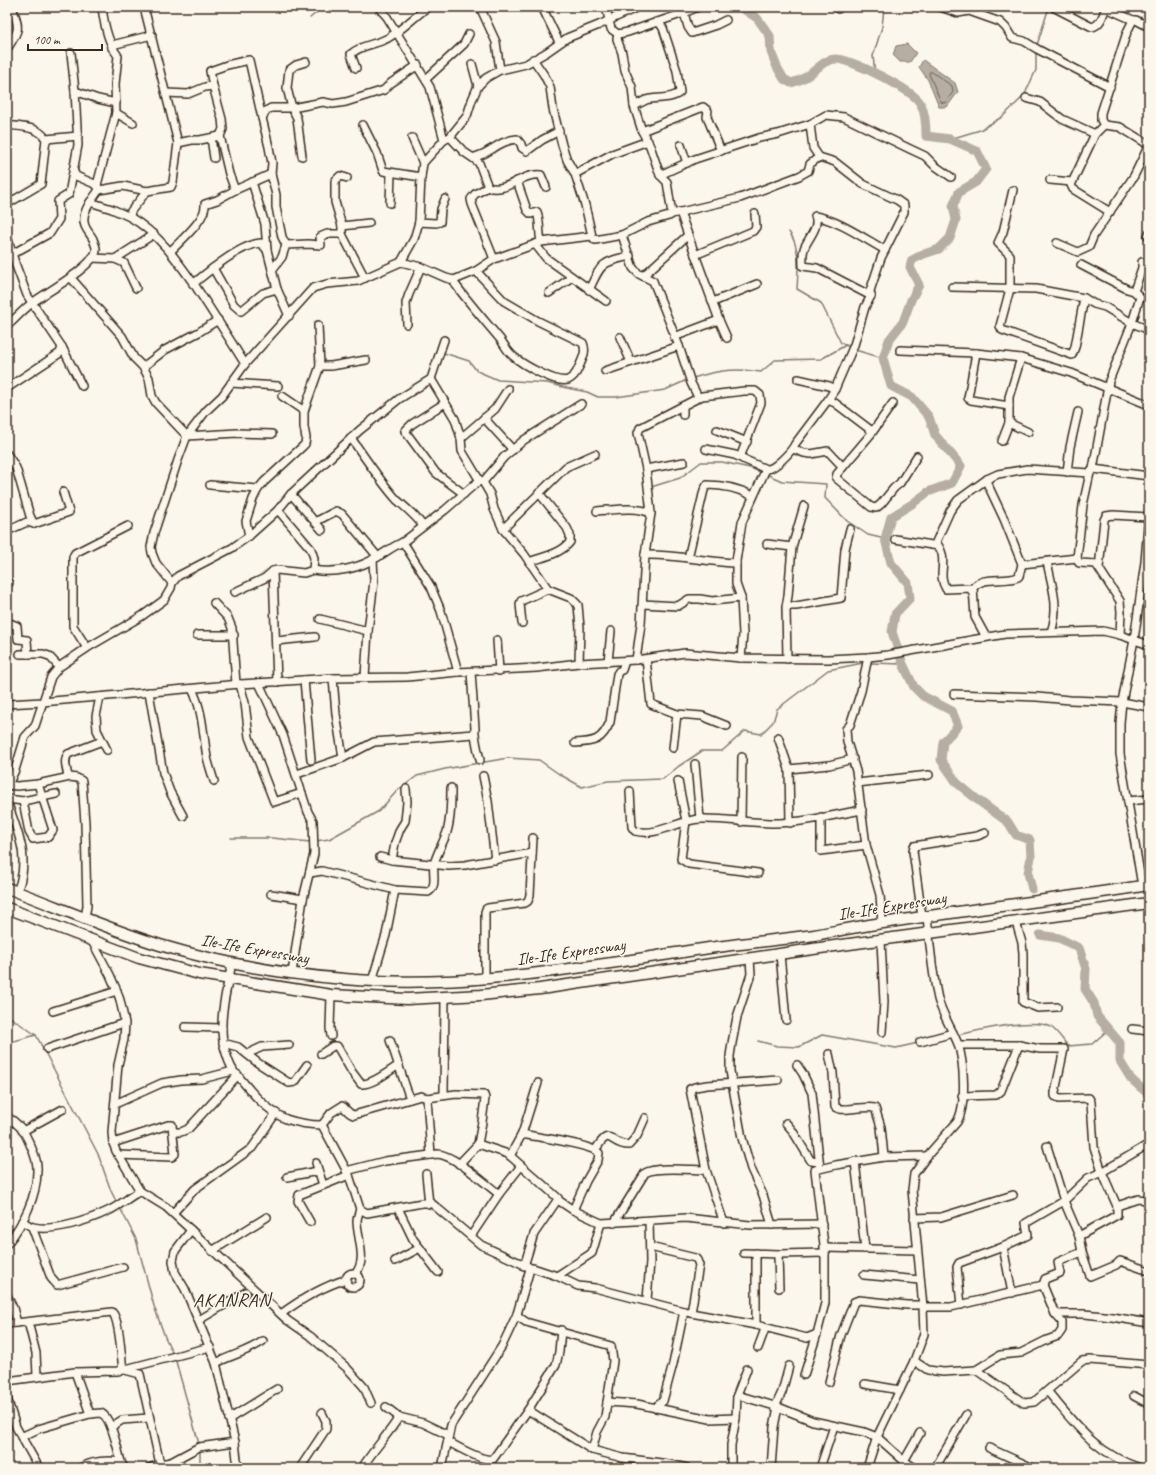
<svg xmlns="http://www.w3.org/2000/svg" width="1156" height="1475" viewBox="0 0 1156 1475" font-family="Caveat,sans-serif">
<style>
.water{fill:#b6aea2;stroke:#85796d}
.lines{fill:none;stroke-linecap:round;stroke-linejoin:round}
.shore{stroke:#6c5f53;stroke-width:1}
.stream{stroke:#85796d;stroke-width:1.5}
.river{stroke:#b6aea2;stroke-width:9}
.minor-casing{stroke:#3b2a1e;stroke-width:10}
.highway-casing{stroke:#3b2a1e;stroke-width:13}
.minor{stroke:#fbf7ec;stroke-width:7}
.highway{stroke:#fbf7ec;stroke-width:10}
.labels{text-anchor:middle;dominant-baseline:central;stroke-width:3;stroke-linejoin:round;paint-order:stroke}
.street-label{font-size:17px;fill:#3b2a1e;stroke:#fbf7ec}
.quarter-label{font-size:19px;letter-spacing:1px;fill:#3b2a1e;stroke:#fbf7ec}
</style>
<rect width="100%" height="100%" fill="#fbf7ec"/>
<filter id="ink" filterUnits="userSpaceOnUse"><feTurbulence type="fractalNoise" baseFrequency=".025" numOctaves="2"/><feDisplacementMap in="SourceGraphic" scale="8" xChannelSelector="R" yChannelSelector="G"/><feConvolveMatrix kernelMatrix="1 2 1 2 8 2 1 2 1" color-interpolation-filters="sRGB"/></filter>
<g filter="url(#ink)">
<g class="water">
<path d="M907 44 916 53 910 62H900L893 55 896 46Z"/>
<path d="M923 60 955 83 958 92 947 107H939L928 80 919 67Z"/>
</g>
<g class="lines">
<path class="shore" d="M930 72H932L952 86 953 92 945 103 941 102 929 74Z"/>
<g class="stream">
<path d="M310 18 323 7"/>
<path d="M1037 45 1049 7"/>
<path d="M875 73 873 56 882 27 884 7"/>
<path d="M950 139 980 130 1002 117 1024 96 1036 70V51"/>
<path d="M789 232C801 247 798 272 797 289L821 303 841 343 850 347"/>
<path d="M855 350 883 358"/>
<path d="M444 353 469 361 477 371 498 380 547 383 567 388 587 392 598 397H616L665 390 687 380"/>
<path d="M693 378C719 370 734 368 761 372L775 360 821 359 846 345"/>
<path d="M766 474 782 481 826 484 825 498 847 521 868 535 885 539"/>
<path d="M651 487 680 478 701 462H722L750 468 763 473"/>
<path d="M870 663 903 664"/>
<path d="M231 838H272L310 842"/>
<path d="M316 841 329 839 379 811 397 791 417 776 445 769 508 758 539 760 559 774 582 787 608 781 663 779 679 766 702 751H722L745 731 761 734 773 722 777 709 828 670 863 663"/>
<path d="M7 1015 36 1035 98 1154 111 1191 117 1203"/>
<path d="M957 1035C977 1031 1034 1017 1051 1027 1057 1031 1063 1040 1068 1046L1092 1044 1109 1029"/>
<path d="M758 1041 777 1046 799 1047 822 1035 896 1048 918 1043"/>
<path d="M7 1043 36 1035"/>
<path d="M119 1206 136 1239 154 1306 165 1337 173 1354"/>
<path d="M175 1358 199 1444"/>
<path d="M200 1450V1468"/>
</g>
<g class="river">
<path d="M740 7 757 18 770 36 771 52 777 67 784 79 791 83C798 81 804 79 810 74 818 68 825 59 836 59 851 59 913 90 920 103 925 111 926 127 926 136L950 139 977 151 986 169 976 182 959 192 953 206 956 220 950 238 939 249 924 254 912 260 910 267 919 285 911 300 903 322 889 340 883 358 891 386 912 397 929 417 935 435 961 466 952 483 928 492 912 504 891 517 885 539 891 563 908 583 910 598 895 614 892 632 903 664 914 687 923 696 952 711 958 726 943 742 941 760 957 783 979 801 1008 822 1016 835 1030 840 1031 857 1028 873 1032 889"/>
<path d="M1040 935 1059 938 1079 948 1086 969 1085 989 1094 1003 1097 1016 1120 1043V1061L1131 1079 1149 1095"/>
</g>
<g class="minor-casing">
<g id="minor">
<path d="M378 7 387 17 430 87 444 140"/>
<path d="M480 7 496 42 500 70"/>
<path d="M542 7 559 42"/>
<path d="M606 7 611 29 618 34 628 32 684 13 688 27 692 33 716 25 726 20"/>
<path d="M940 7 958 13 969 11 1000 22 1006 28 1012 38 1024 41 1037 49 1110 87"/>
<path d="M1053 7 1092 27C1101 25 1103 15 1106 7"/>
<path d="M1106 8 1133 20H1136L1149 27"/>
<path d="M838 9V7"/>
<path d="M684 13 698 7"/>
<path d="M618 34 617 39 622 53 625 71 632 87 634 106 642 131 650 146 660 175 667 182 672 214"/>
<path d="M112 48 116 44 152 35"/>
<path d="M7 49C20 30 20 28 12 7"/>
<path d="M533 59 544 75 550 87 553 109 562 145 567 160 575 174 585 205 592 236"/>
<path d="M472 64 478 86"/>
<path d="M356 68 351 54C362 44 376 45 388 38 403 29 414 17 428 7"/>
<path d="M426 79 464 44 469 34"/>
<path d="M213 86 222 119 223 129 220 136 229 174 235 190 271 174"/>
<path d="M75 91 98 99 116 103"/>
<path d="M166 93 188 94 205 87 213 86 210 71 227 65 249 60 262 118"/>
<path d="M1026 98 1040 102 1062 119 1095 134 1104 125 1120 127 1149 145"/>
<path d="M634 106C638 104 642 102 646 100 656 97 672 100 680 92L677 71 663 28 660 24 656 22"/>
<path d="M116 113 133 123"/>
<path d="M810 124 813 148 819 157"/>
<path d="M7 125C21 127 38 126 46 139L78 136"/>
<path d="M363 125 377 153 383 171 421 177"/>
<path d="M1104 125 1101 120V113L1127 32 1133 20"/>
<path d="M642 131 703 107 708 111 707 117 721 151"/>
<path d="M1095 134 1071 185 1073 189 1110 212"/>
<path d="M450 137 464 152 473 158 479 163 488 187C506 194 523 172 541 175L546 187"/>
<path d="M211 138 214 158"/>
<path d="M412 138 423 163"/>
<path d="M178 143 192 140H200L220 136"/>
<path d="M681 145 687 163"/>
<path d="M302 156 297 118 292 108 287 88 289 70 296 65 306 62"/>
<path d="M473 158C477 156 482 155 485 153 496 147 504 140 517 139L521 144 522 148 527 151 542 140 559 131"/>
<path d="M73 170 76 176 97 185"/>
<path d="M575 174 612 154 648 141"/>
<path d="M660 175 695 159 759 138 778 134 810 124 826 115 844 117 910 149 925 156 934 165 951 177"/>
<path d="M1050 180 1072 182"/>
<path d="M517 181 527 210 531 214 537 212C540 219 539 233 541 242"/>
<path d="M252 182 265 224 267 250 277 289 289 316"/>
<path d="M488 187 475 194 471 199 472 204 494 259"/>
<path d="M99 190 123 186 147 191 171 187 173 182 178 143 144 7"/>
<path d="M1013 190 1003 232 998 243 1010 255V289L1000 326 1002 330 1072 355 1075 347 1084 298"/>
<path d="M147 191 131 211 130 217C159 234 177 260 196 287 213 313 229 338 245 364"/>
<path d="M90 202 112 209 130 217"/>
<path d="M390 203 391 173"/>
<path d="M7 204 41 184 46 139"/>
<path d="M419 222 436 223 440 222 441 209 445 199"/>
<path d="M342 226 369 223"/>
<path d="M342 234V226L335 202V181L340 176 347 178"/>
<path d="M622 235 633 268 639 274 653 281 679 346 691 383 698 397"/>
<path d="M688 235 719 320 727 338"/>
<path d="M7 236 15 263 27 295 62 347 82 386"/>
<path d="M1148 236 1149 233"/>
<path d="M1057 243 1078 252 1089 247 1094 235 1134 176 1149 145"/>
<path d="M535 244 546 258 606 301"/>
<path d="M286 245 282 237 276 207V195L271 174 272 163 269 147 262 118 266 111 271 108H292L323 102 333 104 346 102 384 90 391 83 418 65"/>
<path d="M171 251C180 241 207 219 205 204L217 200 235 190"/>
<path d="M12 254 50 233 59 219 58 201 69 194 78 145 75 91 71 53"/>
<path d="M695 255 753 231 756 227 755 214"/>
<path d="M92 258 115 259 154 234"/>
<path d="M115 259 124 263 136 288"/>
<path d="M401 262 414 239 419 222 421 177 423 163 444 140 450 137 467 116 472 100 478 86 486 78 500 70 526 64 547 52 567 38 599 25 638 7"/>
<path d="M1081 265 1127 289 1134 291 1140 297 1132 323 1109 381 1093 469"/>
<path d="M213 268 234 305 241 311 263 293 277 289"/>
<path d="M272 270 282 257 286 245 308 244 321 245 320 237 327 234H342L365 278"/>
<path d="M643 276 688 235 680 212"/>
<path d="M71 278 122 336 134 358 143 367 149 378 152 396 156 403 187 436 237 433 272 434"/>
<path d="M454 280 455 284C469 303 485 321 500 339 504 344 507 351 513 356 522 364 556 384 568 380 574 377 576 374 578 369 582 360 587 352 583 343L538 321 504 301 476 271"/>
<path d="M193 284C209 271 241 244 261 243L267 250"/>
<path d="M952 287 1036 289 1084 298 1094 304 1105 307 1132 323 1149 330"/>
<path d="M589 290C601 264 601 262 630 256"/>
<path d="M1134 291 1142 268V262"/>
<path d="M549 293 572 277"/>
<path d="M871 296 817 268 803 266C803 260 802 255 804 249 807 239 820 228 815 216 840 221 863 238 885 250"/>
<path d="M713 302 757 284"/>
<path d="M407 324 406 303 409 294 421 267"/>
<path d="M7 326C15 319 23 310 32 303 45 293 93 267 96 251 97 247 94 243 93 239 91 235 87 231 85 226 80 213 92 200 99 190L97 185 116 113 115 84 118 56C108 43 104 24 102 7"/>
<path d="M620 337 631 362"/>
<path d="M674 337 719 320"/>
<path d="M900 350 976 353 1021 358 1071 373 1149 405"/>
<path d="M976 353 968 398 971 400 1009 406"/>
<path d="M320 366H331L366 360"/>
<path d="M143 367 165 350 199 332 218 320"/>
<path d="M605 371 679 346"/>
<path d="M431 379 455 419 461 438 462 451 480 481"/>
<path d="M798 379 829 386 835 389"/>
<path d="M231 383 278 386"/>
<path d="M7 388 60 353 62 347"/>
<path d="M282 396 304 411"/>
<path d="M828 400 835 403 872 431"/>
<path d="M445 403 412 424 405 431 436 473 464 494"/>
<path d="M893 403 871 434 837 474 836 478 871 507 876 508 881 504 894 488 900 483 917 456"/>
<path d="M683 406V415"/>
<path d="M484 418 513 450"/>
<path d="M1009 423 1028 432"/>
<path d="M717 430 747 442"/>
<path d="M351 438C366 459 380 481 397 500 406 508 416 516 423 526"/>
<path d="M461 438 495 409 508 389"/>
<path d="M1002 441 1009 423V397L1021 358"/>
<path d="M706 449 735 455 743 459"/>
<path d="M793 449 804 453 811 454 828 451 843 467"/>
<path d="M7 454 16 468 30 516 34 524"/>
<path d="M646 469 684 462"/>
<path d="M1067 472 1070 447 1078 412"/>
<path d="M483 482 490 494 494 509 503 529 524 554 548 589 571 598 578 605 580 628 579 663"/>
<path d="M210 485 258 489"/>
<path d="M291 494 322 530"/>
<path d="M597 511C615 510 634 506 651 513"/>
<path d="M315 522 336 511 342 514 378 557"/>
<path d="M503 529 566 467 595 454"/>
<path d="M7 531 27 522 34 524 69 512 63 492"/>
<path d="M249 536 246 521 253 499 258 489 264 482 302 447 305 444 306 438 304 427V411L320 366 318 325"/>
<path d="M895 539 938 546"/>
<path d="M767 544 792 547"/>
<path d="M645 555C676 554 705 562 736 563"/>
<path d="M688 558 704 490 707 485C725 485 738 488 753 496"/>
<path d="M1077 558 1079 563 1096 564 1120 601 1121 612 1120 635"/>
<path d="M529 562C542 557 561 554 570 542V535L567 528 539 493"/>
<path d="M1047 562C1052 587 1060 606 1051 632"/>
<path d="M1022 564 1077 558 1083 505 1090 473 1093 469 1149 476"/>
<path d="M1099 568 1104 520 1106 516 1113 515 1148 517"/>
<path d="M313 570C335 574 361 568 379 556 387 551 394 546 403 542"/>
<path d="M273 571 277 682"/>
<path d="M172 583 178 576 232 548 249 536 278 510 291 494 360 430 399 399 431 379 444 340"/>
<path d="M7 584 9 583"/>
<path d="M235 592 265 578 273 571 277 570 304 573 313 570 314 558 311 549 278 510"/>
<path d="M973 593 970 588 946 589C938 575 945 567 942 554 941 550 938 545 936 542L950 511 958 500 987 479"/>
<path d="M214 603 228 618 232 628 236 684"/>
<path d="M643 604 678 606 689 599H700L712 601 741 598"/>
<path d="M787 606H796L841 598 845 549 850 529"/>
<path d="M320 619 368 631"/>
<path d="M7 622 17 626 18 639 27 640 28 654"/>
<path d="M522 623 520 604 521 601 548 589"/>
<path d="M197 635H234"/>
<path d="M986 637 975 617 973 588C982 575 1005 583 1018 577L1019 576 1022 564 1004 519 987 483V479L998 474 1027 469 1090 473"/>
<path d="M497 640 499 671"/>
<path d="M276 641 315 637"/>
<path d="M87 648 73 626V557L75 553 128 526"/>
<path d="M20 654H43L49 656 59 667"/>
<path d="M868 657 861 691 850 725 846 729 847 742 856 771 866 845 880 895 882 923"/>
<path d="M646 659 651 704 677 714 702 716 727 726"/>
<path d="M787 659 786 607 788 596 792 547 804 506"/>
<path d="M636 660 641 624 645 555 651 513 646 469 638 433 640 428 702 396 744 391H755L760 395 761 403 741 455 743 459 766 469"/>
<path d="M608 662 611 631"/>
<path d="M458 672 441 611 431 587 403 542 445 510 475 484 480 481 483 482 504 457 524 440 581 404"/>
<path d="M471 672 475 728C474 735 478 751 480 760"/>
<path d="M365 677 368 631 374 581 373 559"/>
<path d="M333 678 336 714 343 758"/>
<path d="M304 680 311 760"/>
<path d="M259 683 283 735 308 812 313 821 314 854 303 899 292 973"/>
<path d="M240 684 245 703 249 737 274 802 302 793"/>
<path d="M192 689C203 710 203 734 207 757 209 766 212 774 214 781"/>
<path d="M149 692 163 773 170 792 183 816"/>
<path d="M954 694 1037 697 1070 700 1122 702 1149 707"/>
<path d="M100 697 96 716 97 730 107 750"/>
<path d="M7 704 42 702 240 684 333 678 407 677 458 672 537 668 579 663 636 660 685 653 741 658 828 659 868 657 888 655 1005 634 1103 631 1120 635 1149 645"/>
<path d="M778 737 789 769 790 823"/>
<path d="M575 743C594 742 602 741 610 722L617 674 619 671 622 670 625 661"/>
<path d="M673 748 677 714"/>
<path d="M695 764 700 819"/>
<path d="M789 769 829 765 853 759"/>
<path d="M297 774 343 758 374 742 474 734"/>
<path d="M483 776 488 801 495 860"/>
<path d="M68 777C67 769 63 761 68 754L102 741"/>
<path d="M678 781 686 821 681 859 689 864 758 873"/>
<path d="M857 783 929 775"/>
<path d="M7 785 17 786 38 784 70 777 77 778 82 781 85 823 87 906 85 918"/>
<path d="M7 787 15 770 25 737 35 726 51 677 59 667 87 648 142 616 164 600 171 588 172 583 156 563 152 553 151 547 154 533 178 460 187 436 206 411 222 396 245 364 313 288 327 284 358 281 401 262 421 267 446 278 454 280 476 271 494 259 541 242 592 236 595 240 622 235 648 222 669 216 672 214 740 198 799 176 808 171 810 164 819 157 835 162 863 184 897 200 904 205V212L881 258 870 291 871 296 865 307 854 345 835 389 828 400 795 444C792 451 773 471 766 469L742 522 736 561V584L741 598 743 634 741 658"/>
<path d="M630 791 632 827 635 831C658 837 678 820 700 819 724 818 750 823 774 823 803 823 833 815 862 810"/>
<path d="M7 799 23 801 56 794"/>
<path d="M7 801C18 834 31 857 17 892"/>
<path d="M23 801 29 832 33 839 48 837 53 830 38 784"/>
<path d="M1128 801 1149 799"/>
<path d="M821 817V851L866 845"/>
<path d="M741 822 742 757"/>
<path d="M380 857 392 860 449 866 465 865 532 853"/>
<path d="M392 860 395 843 400 829 405 821 407 802 406 789"/>
<path d="M310 873 322 871 395 890 428 892C438 887 432 872 434 864 437 853 443 843 447 832 451 818 451 803 451 788"/>
<path d="M1142 886 1120 754V723L1122 702 1134 640 1145 562 1149 513"/>
<path d="M271 894 303 899"/>
<path d="M922 917 913 851 914 846 977 836 985 833"/>
<path d="M1016 922 1022 943 1023 953V1002L1038 1008 1057 1007"/>
<path d="M92 941 110 975 117 991 120 1000 125 1023 124 1039 118 1065 112 1132 113 1143 116 1151 140 1191 166 1207 191 1230 175 1251 173 1261 175 1272 185 1289 216 1363 235 1442 238 1468"/>
<path d="M881 941 884 1002 882 1032"/>
<path d="M780 954 786 1020"/>
<path d="M750 959 751 974 737 1017 732 1043 730 1056V1071L742 1138 751 1169 763 1195 772 1225"/>
<path d="M232 963C227 988 219 1016 223 1041 224 1048 229 1064 233 1070 234 1073 237 1074 239 1077 252 1093 266 1110 286 1119 298 1123 310 1125 322 1125L349 1175 360 1209 367 1213 422 1203H431L436 1207 481 1245 529 1267 530 1269 517 1314 502 1346 451 1425 442 1468"/>
<path d="M485 979V912L486 909 488 908 525 903 528 901 530 895 533 838"/>
<path d="M372 981 386 935 395 890"/>
<path d="M331 995 330 1028 331 1036"/>
<path d="M53 1011 117 991"/>
<path d="M185 1027 222 1028"/>
<path d="M1132 1029 1149 1031"/>
<path d="M390 1040 410 1099"/>
<path d="M920 1042 953 1033"/>
<path d="M223 1043 238 1047 258 1063 289 1083 295 1082 307 1065"/>
<path d="M958 1045H1019L1040 1049H1064L1055 1092V1096L1059 1099 1089 1098 1091 1102 1094 1147 1102 1172 1117 1206"/>
<path d="M47 1049 124 1023"/>
<path d="M247 1054 262 1047 289 1045"/>
<path d="M321 1054 333 1046H337L352 1072 361 1084C372 1085 389 1071 399 1065"/>
<path d="M829 1054 833 1073 835 1107C844 1113 863 1105 875 1108L881 1127 884 1157"/>
<path d="M797 1065 803 1074 812 1093 820 1168"/>
<path d="M444 1095 445 997"/>
<path d="M962 1096 996 1095 1001 1091 1019 1045"/>
<path d="M427 1098 456 1094 484 1095 485 1098 482 1122 478 1144 459 1164"/>
<path d="M427 1098 431 1155"/>
<path d="M115 1104 162 1083 181 1080 202 1079 233 1071"/>
<path d="M7 1117C17 1122 25 1132 29 1142 33 1151 38 1161 37 1171 37 1197 23 1224 7 1244"/>
<path d="M786 1123 792 1130 811 1161 819 1162"/>
<path d="M322 1125 331 1113 342 1106C347 1109 348 1114 354 1115L421 1096 427 1098"/>
<path d="M23 1131 63 1109"/>
<path d="M173 1132H181L188 1129 238 1075"/>
<path d="M522 1134C536 1137 591 1144 599 1153L598 1160 586 1181 573 1210"/>
<path d="M113 1143 168 1125H172L175 1154 172 1157 118 1155"/>
<path d="M478 1144 508 1154 558 1198 556 1202 534 1234 524 1266"/>
<path d="M1047 1146 1064 1201 1079 1236 1082 1252 1090 1276 1116 1265 1120 1261 1149 1271"/>
<path d="M596 1149C611 1125 609 1145 629 1145L637 1136 645 1118"/>
<path d="M510 1156 522 1134 538 1083"/>
<path d="M855 1161 865 1249"/>
<path d="M316 1163 323 1185"/>
<path d="M346 1171 385 1161 438 1154C456 1156 484 1183 499 1194"/>
<path d="M426 1174 429 1204"/>
<path d="M287 1177 318 1171"/>
<path d="M558 1200 573 1210 601 1223 686 1218 750 1225 822 1224"/>
<path d="M398 1208 413 1239 438 1272"/>
<path d="M173 1213 195 1189 252 1148 276 1113"/>
<path d="M914 1218 941 1217 1013 1195"/>
<path d="M22 1221C26 1223 29 1226 33 1227 54 1232 89 1220 108 1211 119 1206 129 1197 140 1191"/>
<path d="M310 1222 298 1201 299 1195 349 1175"/>
<path d="M614 1223 645 1173C656 1166 692 1170 706 1170"/>
<path d="M724 1223 706 1170 690 1089 695 1087 707 1085 778 1080"/>
<path d="M32 1227 51 1278 57 1285 123 1267"/>
<path d="M191 1230 287 1320 310 1336 347 1368 364 1387 371 1403"/>
<path d="M471 1236 499 1194 521 1166"/>
<path d="M1079 1236 1117 1215V1206L1138 1199 1146 1200 1149 1203"/>
<path d="M650 1247 695 1258 697 1260 699 1265 691 1313"/>
<path d="M1003 1247 1012 1293"/>
<path d="M824 1248 917 1250"/>
<path d="M212 1251 267 1217"/>
<path d="M744 1253 780 1254"/>
<path d="M395 1261 420 1248"/>
<path d="M530 1269 533 1268 557 1276 578 1286 595 1288 691 1313 756 1325 807 1338 817 1334"/>
<circle cx="353" cy="1280" r="7"/>
<path d="M355 1274C368 1260 357 1238 357 1221 357 1217 359 1213 360 1209"/>
<path d="M864 1275 920 1280"/>
<path d="M557 1276 592 1253 601 1223"/>
<path d="M1043 1285 1045 1279 1060 1273 1058 1262 1082 1252"/>
<path d="M779 1288 778 1256 780 1254 825 1253"/>
<path d="M7 1295 13 1308 17 1323"/>
<path d="M647 1300 650 1262 649 1221"/>
<path d="M961 1305 957 1267 959 1263 1003 1247 1028 1235 1026 1223 1064 1201 1088 1178 1102 1172 1149 1144"/>
<path d="M923 1307H951L1043 1285 1055 1314 1062 1322V1330L1058 1336 1047 1340 1021 1353 1000 1355 976 1370"/>
<path d="M1054 1309 1057 1314H1085L1112 1317 1149 1323"/>
<path d="M281 1314C300 1300 324 1286 347 1279"/>
<path d="M517 1314 520 1318 526 1322 611 1346 613 1361 605 1417 597 1432 592 1450"/>
<path d="M199 1320 246 1292"/>
<path d="M28 1322 36 1353 37 1376"/>
<path d="M7 1324 112 1312C120 1320 121 1357 123 1370"/>
<path d="M756 1325V1253"/>
<path d="M758 1348 765 1329"/>
<path d="M914 1361 928 1370 943 1372 976 1370 1024 1403 1034 1402 1082 1361 1090 1360 1149 1365"/>
<path d="M216 1363C232 1355 249 1351 263 1341"/>
<path d="M125 1370 140 1374 160 1464"/>
<path d="M75 1372 90 1414C93 1414 97 1413 100 1413 111 1415 118 1451 121 1462"/>
<path d="M804 1375 817 1334 825 1303V1253L815 1170 836 1165 884 1157 927 1156"/>
<path d="M7 1381 75 1372 118 1371 210 1347"/>
<path d="M829 1382 841 1335 854 1302 859 1300 907 1305H922"/>
<path d="M865 1384 900 1390"/>
<path d="M1048 1392C1077 1426 1095 1453 1140 1468"/>
<path d="M737 1395 778 1407 813 1421 864 1432 877 1437 904 1461 915 1468"/>
<path d="M1134 1396 1149 1404"/>
<path d="M7 1398 16 1427 39 1468"/>
<path d="M607 1402 637 1404 710 1419 736 1418"/>
<path d="M386 1407 399 1417 423 1423 448 1435"/>
<path d="M775 1407 782 1392 789 1366"/>
<path d="M655 1408 663 1401 673 1364 684 1311"/>
<path d="M528 1410 592 1450 623 1458 669 1464 687 1468"/>
<path d="M229 1419 277 1389"/>
<path d="M111 1427 122 1420 149 1418"/>
<path d="M21 1437 38 1429 90 1414"/>
<path d="M448 1442C459 1447 482 1462 493 1459L528 1410 556 1365 559 1352 561 1330"/>
<path d="M989 1448 1033 1468"/>
<path d="M904 1461 920 1433"/>
<path d="M80 1468C92 1461 107 1460 121 1462L124 1468"/>
<path d="M149 1468 160 1464 171 1462 199 1447 235 1442"/>
<path d="M300 1468 326 1429V1421L322 1413"/>
<path d="M362 1468C373 1450 388 1435 399 1417"/>
<path d="M731 1468V1445L736 1418 737 1395 747 1369"/>
<path d="M771 1468 774 1427 778 1407"/>
<path d="M820 1468 834 1426"/>
<path d="M867 1468 877 1437 914 1361 924 1334 923 1307 912 1190 914 1174 927 1156 957 1122C967 1105 964 1062 958 1044 952 1029 942 1014 938 999 932 972 930 945 927 917"/>
<path d="M935 1468 966 1415"/>
</g>
</g>
<g class="highway-casing">
<g id="highway">
<path d="M7 888C58 907 108 929 160 945 220 963 282 974 344 979 467 990 588 966 709 948 744 943 779 940 814 935 837 931 860 926 883 923 971 909 1060 899 1149 885"/>
<path d="M7 908 139 958 199 974 331 995 407 999 481 995 540 989 820 948 1149 903"/>
</g>
</g>
<use href="#minor" class="minor"/>
<use href="#highway" class="highway"/>
</g>
</g>
<g class="labels">
<g class="street-label">
<text transform="translate(892 906) rotate(-9)">Ile-Ife Expressway</text>
<text transform="translate(255 949) rotate(10)">Ile-Ife Expressway</text>
<text transform="translate(571 952) rotate(-8)">Ile-Ife Expressway</text>
</g>
<g class="quarter-label">
<text x="232" y="1300">AKANRAN</text>
</g>
</g>
<rect width="1156" height="1475" fill="none" stroke="#fbf7ec" stroke-width="24"/>
<rect x="12" y="12" width="1132" height="1451" fill="none" stroke="#3b2a1e" stroke-width="1.5" filter="url(#ink)"/>
<path d="M28 44v6h74v-6" fill="none" stroke="#3b2a1e" stroke-width="2"/>
<text x="34" y="44" font-size="12" fill="#3b2a1e" stroke="#fbf7ec" stroke-width="3" paint-order="stroke">100 m</text>
</svg>
